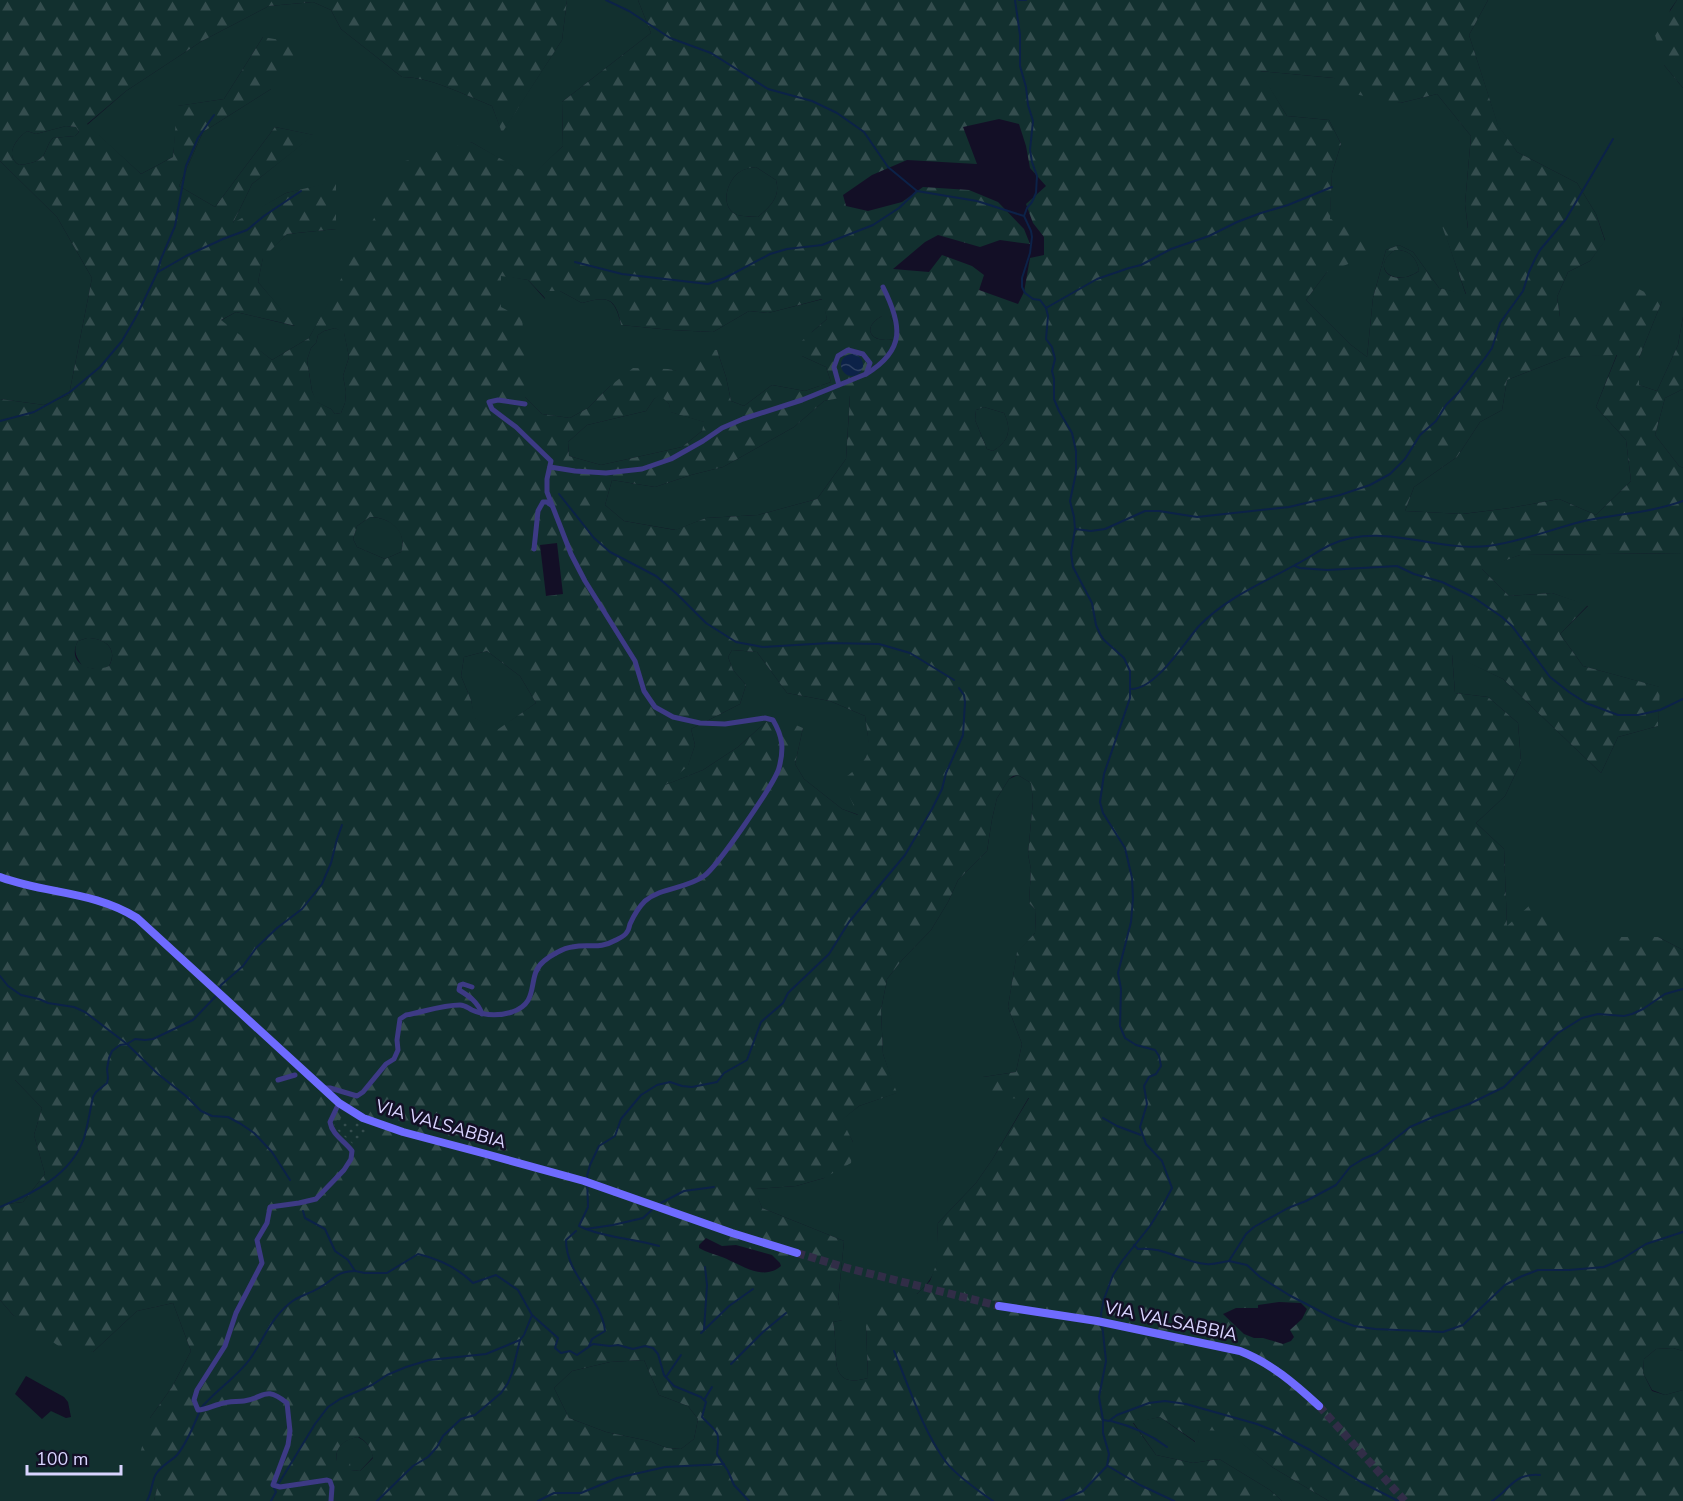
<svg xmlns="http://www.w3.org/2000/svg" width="1683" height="1501" viewBox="0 0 1683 1501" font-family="'Nunito Sans',sans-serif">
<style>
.grass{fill:#12302f;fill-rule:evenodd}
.forest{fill:url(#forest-firs);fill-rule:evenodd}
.garden{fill:url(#garden-dots)}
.water{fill:url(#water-waves)}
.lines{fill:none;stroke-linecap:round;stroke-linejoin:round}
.stream{stroke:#0c2248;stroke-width:2}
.secondary-tunnel{stroke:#312d47;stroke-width:8;stroke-dasharray:8 4;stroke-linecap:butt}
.street{stroke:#3d3a85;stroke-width:5}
.secondary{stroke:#6f6bff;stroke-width:8}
.labels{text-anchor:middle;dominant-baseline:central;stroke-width:5;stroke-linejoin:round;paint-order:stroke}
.street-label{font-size:18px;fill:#d9d4ff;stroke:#130f26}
</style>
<defs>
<pattern id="forest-firs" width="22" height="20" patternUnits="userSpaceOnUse" patternTransform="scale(1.5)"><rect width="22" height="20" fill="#12302f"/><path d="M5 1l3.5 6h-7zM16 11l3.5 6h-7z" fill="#344d4e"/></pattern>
<pattern id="garden-dots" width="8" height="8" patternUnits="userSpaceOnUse" patternTransform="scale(1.5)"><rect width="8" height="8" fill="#12302f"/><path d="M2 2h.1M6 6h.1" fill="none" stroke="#344d4e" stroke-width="1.8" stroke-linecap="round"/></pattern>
<pattern id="water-waves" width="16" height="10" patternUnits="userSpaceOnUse" patternTransform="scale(1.5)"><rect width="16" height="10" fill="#0c2248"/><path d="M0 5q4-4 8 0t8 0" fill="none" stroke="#2f4163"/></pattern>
</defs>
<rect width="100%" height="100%" fill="#130f26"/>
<g class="grass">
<path d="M567 0H638L651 33 562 102 563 146 531 177 471 142 356 255 309 338 272 360 220 321 236 312 295 326 258 282 263 257 287 234 336 229V182L286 193 232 225 252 184 313 135 275 127 215 207 179 186 203 132 271 89 263 37 224 99 178 106 173 157 141 174 87 125 126 91 202 41 269 6 313 2 331 10 341 29 402 77C431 77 465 95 492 106L502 132 562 40Z"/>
<path d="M1488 0H1677L1670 10 1664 65 1683 88V317L1678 345 1657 391 1639 385V358L1662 301 1602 317H1560L1557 297 1568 272 1590 261 1605 240 1596 214 1577 183 1517 152 1498 126 1469 35Z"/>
<path d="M1259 71 1334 78 1400 103 1437 94 1471 136 1465 204 1468 229 1442 224 1466 295 1439 288 1413 252 1399 245 1386 250 1373 298 1367 357 1351 345 1306 300 1327 272 1332 173 1341 144 1329 120 1287 116Z"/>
<path d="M66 126 76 127 79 132 75 136 53 138C48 143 47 150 43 156 37 163 27 164 19 165 4 155 16 139 27 131L36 134Z"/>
<path d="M0 161 57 217 92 278 69 395 44 405 0 399Z"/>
<path d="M756 167 776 180C781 197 770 207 758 217 750 216 741 217 735 214 720 205 727 182 738 173 743 169 749 168 756 167Z"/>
<path d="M1395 250C1409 249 1417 258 1419 271 1393 289 1369 266 1395 250Z"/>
<path d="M501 275 528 280 545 299 544 294 547 291H560L582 303C607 296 615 297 621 325L672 330 713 332 749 311 768 313 823 299 827 319 812 332 802 356 826 367 831 382 805 391 772 385 744 406 731 401 726 377 717 350 685 373 668 369 610 386 588 408 570 418 542 414 525 397V382L501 307Z"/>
<path d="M882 316H890C895 324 897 330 894 339 873 344 859 329 882 316Z"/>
<path d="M335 328 344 332 349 357 343 376 346 392 345 403 341 413 335 414 331 409 316 402 312 391 307 360 311 348 316 343 318 335 324 331Z"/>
<path d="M1617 354 1596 407 1626 440 1631 481 1596 515 1559 499 1510 508 1462 514 1405 511 1414 487 1457 457 1480 422 1502 410 1507 380 1566 357Z"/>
<path d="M1683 389V468L1679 466 1655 435 1665 398Z"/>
<path d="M660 394 669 404 671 412 705 422 702 431 682 447 601 465 569 456 568 442 587 425 646 411 654 399Z"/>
<path d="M850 395 846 459 817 499 758 515 706 518 676 530 624 521 605 505 612 480 655 487 691 475 723 467 794 427 824 401Z"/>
<path d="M984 407 1004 413C1012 430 1009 441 993 451L987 449 975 420 976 410Z"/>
<path d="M370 517C390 517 408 531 401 552L385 559 357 547 353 539 357 526Z"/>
<path d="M1683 553V950L1658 937 1586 962 1507 927 1504 849 1476 823 1505 796 1521 762 1518 723 1488 697 1455 693 1452 654 1503 679 1601 773 1618 737 1658 726 1659 687 1583 666 1560 634 1588 606 1552 593 1509 596 1481 568 1520 555Z"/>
<path d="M87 638C104 638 119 648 109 666L101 670 83 667C77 658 72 651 78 641Z"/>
<path d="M732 650 757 652 787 693 830 701 865 716 870 750 861 766 859 815 842 809 804 779 795 764 803 728 767 721 738 747 703 770 663 786 688 765 695 745 691 729 740 704 746 685 733 670 728 657Z"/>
<path d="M487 651 520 676 536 703 497 731 474 718 471 700 461 676 464 657Z"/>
<path d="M1018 775 1031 783 1033 801 1028 854 1031 869 1029 903 1036 910 1035 933 1017 953 1008 1007 1022 1044 1016 1072 983 1077 1029 1097 992 1160 976 1183 938 1223C937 1237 939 1253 936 1266 928 1296 891 1310 866 1326L868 1378C824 1391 840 1349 833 1322L842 1320 838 1302 844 1241 762 1208 754 1189 796 1186 824 1178 853 1142 841 1120 859 1106 896 1093 883 1054 881 1010 887 979 902 960 931 930 948 902 958 880 987 851 992 819 997 798 1009 779Z"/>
<path d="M0 1080H15L42 1108 34 1135 45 1174 23 1202 7 1204 0 1207Z"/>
<path d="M0 1300 13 1315 93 1352 137 1311 173 1303 191 1351 172 1387 150 1418 157 1488 154 1501H0ZM26 1376 64 1397 68 1402 71 1417 66 1418 51 1411 42 1419 15 1394Z"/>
<path d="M1673 1348 1683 1351V1390L1665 1395 1652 1390 1643 1373 1644 1359 1656 1349Z"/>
<path d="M644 1360 659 1395 688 1406 698 1419 694 1439 681 1449 667 1448 649 1441 606 1432 569 1418 554 1388 572 1371 610 1362Z"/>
<path d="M1160 1417 1195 1442 1199 1430H1226L1272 1467 1329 1501H1282L1270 1490 1219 1459 1193 1463 1156 1455 1133 1422Z"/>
<path d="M358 1437C367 1442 371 1447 373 1457L360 1471 351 1470 337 1461C334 1446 345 1439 358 1437Z"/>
</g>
<g class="forest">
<path d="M0 0H567L562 40 502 133 492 106C465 95 431 77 402 77L341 29 331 10 313 2 269 6 202 41 126 91 87 124 141 174 173 157 177 106 224 99 263 37 308 45 271 89 203 132 179 186 215 207 275 127 314 135 252 184 233 223 286 193 336 181V229L287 234 263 258 258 282 296 326 236 312 221 320 272 360 309 338 405 161 471 142 531 176 563 146 562 102 651 33 638 0H1488L1469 35 1498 125 1517 152 1577 183 1596 214 1605 241 1590 261 1568 272 1557 297 1560 317H1602L1629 284 1662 301 1639 358V385L1657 391 1678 345 1683 317V389L1665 398 1655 435 1679 466 1683 468V553L1520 555 1482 569 1509 596 1552 593 1588 605 1560 634 1583 666 1660 687 1658 726 1618 737 1601 773 1503 679 1452 655 1455 693 1488 697 1518 723 1521 762 1505 796 1476 823 1504 849 1507 926 1540 896 1586 962 1619 937H1658L1683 950V1351L1673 1348 1656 1349 1644 1359 1643 1373 1652 1391 1665 1395 1683 1390V1501H1329L1272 1467 1226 1431 1199 1430 1196 1442 1160 1417 1133 1423 1156 1455 1193 1463 1219 1459 1270 1490 1282 1501H154L157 1488 140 1454 150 1418 172 1387 191 1351 173 1303 137 1311 93 1352 63 1349 13 1315 0 1300V1207L7 1204 23 1202 45 1174 34 1135 42 1108 15 1080H0V399L44 405 69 395 92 278 57 217 0 161ZM1260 71 1334 78 1344 92 1400 103 1437 94 1471 136 1465 204 1468 228 1441 223 1466 294 1439 288 1413 252 1399 245 1386 250 1373 298 1367 357 1351 345 1306 300 1327 272 1367 257 1363 226 1330 219 1332 173 1341 144 1329 120 1287 116ZM999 119 1019 124 1026 146 1030 168 1046 186 1026 204 1033 223 1044 237V255L1030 258 1024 292 1018 304 979 290 984 275 972 266 942 255 929 272 893 269 925 242 938 235 980 247 1000 240 1030 244 1024 229 998 202 969 190 923 187 902 202 868 211 846 206 843 195 872 175 907 160 977 164 963 127ZM66 126 76 127 79 132 75 136 53 138C48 143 47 150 43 156 37 163 27 164 19 165 4 155 16 139 27 131L36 134ZM756 167 776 180C781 197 770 207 758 217 751 216 741 217 735 214 720 205 727 182 738 173 744 169 749 168 756 167ZM1395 250C1409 249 1417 258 1419 271 1393 289 1369 267 1395 250ZM501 276 528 280 547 300 545 294 547 291H560L582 303C607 296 616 297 621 325L672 330 713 332 749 311 768 313 822 299 827 319 796 346 802 356 826 367 831 382 805 391 772 385 744 406 731 401 726 377 717 350 704 349 685 372 668 369 633 368 610 386 588 408 570 418 542 414 525 397 526 359 522 318 501 307ZM882 316H890C895 324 897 330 894 339 873 344 859 329 882 316ZM335 328 344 333 349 357 343 376 346 392 345 403 341 413 335 414 331 409 317 402 312 391 307 360 311 348 316 343 318 335 324 331ZM1617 355 1596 407 1626 440 1631 481 1596 515 1559 499 1510 508 1463 514 1405 511 1414 487 1457 457 1480 422 1502 410 1507 380 1566 357ZM660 395 669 404 670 412 704 422 702 431 682 447 601 465 569 456 568 442 587 425 646 411 654 399ZM850 396 846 459 817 499 758 515 706 518 675 530 624 521 605 505 612 480 655 487 691 475 723 467 794 427 824 401ZM984 407 1004 413C1012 430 1009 441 993 451L987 449 975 420 976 410ZM370 517C389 517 408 531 401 552L385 559 357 547 353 539 357 526ZM557 543 563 594 546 596 540 545ZM87 638C104 638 119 648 109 666 90 674 66 663 78 641ZM732 650 757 652 787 693 830 701 865 716C870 754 874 756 842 780L858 815 842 809 804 779 795 764 803 728 784 720 767 721 738 747 703 770 665 785 688 766 695 745 691 729 740 704 746 685 733 670 728 657ZM487 651 520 676 536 703 497 730 475 718 471 700 461 676 464 657ZM1018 775 1031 783 1033 801 1028 854 1031 869 1029 903 1036 910 1035 933 1017 952 1008 1007 1022 1044 1016 1072 983 1077 984 1099 1029 1098 992 1160 976 1183 938 1223 936 1265 930 1281 917 1294 880 1291 866 1326 868 1378C824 1391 840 1349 833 1322L843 1320 838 1302 844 1241 762 1208 755 1189 796 1186 824 1178 851 1163 853 1142 842 1120 859 1106 897 1093 883 1054 881 1010 887 979 902 960 931 930 948 902 958 880 987 851 992 819 997 798 1009 779 1013 776ZM706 1238 722 1246 736 1245 772 1255 780 1263 781 1266C763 1282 740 1264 722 1257 714 1254 706 1252 699 1248V1245ZM1279 1302 1301 1303 1307 1309 1302 1319 1290 1330 1294 1337 1291 1341 1283 1344 1263 1338H1254L1244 1334 1223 1314 1236 1308H1258V1305ZM644 1360 659 1395 688 1406 698 1419 694 1439 681 1449 667 1448 649 1441 606 1432 569 1418 554 1388 572 1371 610 1362ZM359 1437C367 1442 371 1447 373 1458L360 1471 351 1470 350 1463 347 1460 337 1461C334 1446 346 1439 359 1437Z"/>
<path d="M1677 0H1683V88L1664 65 1655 35Z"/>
</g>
<path class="garden" d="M343 1117 350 1123 355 1118 368 1129 354 1145 335 1128 334 1125 336 1121Z"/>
<circle class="water" cx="852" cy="365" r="11"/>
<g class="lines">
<g class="stream">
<path d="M606 0 629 11 670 38 711 53 768 89 812 101 837 113 864 132 888 167 917 191 977 201 1024 216"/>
<path d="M1015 0 1020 35V66L1026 87 1028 105 1033 121 1030 150 1032 162 1037 176 1036 193 1032 202 1027 208 1024 216 1031 231 1032 237 1030 253 1022 278V287L1025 293 1033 299 1040 300 1046 308 1048 316 1046 339 1052 347 1055 359 1052 371 1054 379V399L1059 411 1072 433 1076 451V473L1070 501 1074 517 1075 529 1071 553 1073 567 1092 603 1096 625 1100 634 1104 640 1124 658 1130 671V698L1104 774 1100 802 1103 813 1125 848 1132 878 1133 898 1131 922 1118 973 1121 989 1120 1026 1125 1038 1136 1045 1155 1050 1159 1056 1161 1066 1156 1074 1149 1077 1144 1086 1147 1104 1140 1127 1146 1144 1162 1161 1172 1188 1163 1205 1150 1226 1122 1261 1113 1275 1104 1299 1101 1314 1106 1361 1099 1397 1103 1420V1433L1109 1454 1107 1466 1083 1491 1061 1501"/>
<path d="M1019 0H1026"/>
<path d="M575 262 622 274 708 284 725 278 770 254 787 249 822 245 873 225 899 208 917 191"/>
<path d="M158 272 186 256 223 239 247 230 264 216 301 191"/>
<path d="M1046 308 1097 279 1129 268 1141 265 1171 249 1209 236 1237 222 1261 213 1288 205 1332 187"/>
<path d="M0 421 34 412 70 392 100 367 122 341 137 315 157 273 161 259 175 226 186 166 198 138 214 115"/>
<path d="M559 494 594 538 610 552 656 576 677 594 706 623 736 642 763 647 829 643 879 644 910 653 954 680"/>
<path d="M1075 529 1091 531 1105 529 1145 511H1159L1197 517 1289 507 1340 495 1370 485 1390 474 1405 459 1420 435 1436 421 1446 405 1458 393 1485 358 1492 348 1500 323 1523 291 1529 272 1535 259 1540 250 1566 219 1613 139"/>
<path d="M1295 566 1300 568 1327 570 1397 566 1414 574 1442 582 1473 597 1502 617 1512 626 1550 677 1569 692 1586 703 1618 715H1638L1660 710 1683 699"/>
<path d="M1131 689C1155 690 1184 643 1199 626 1226 598 1261 584 1295 565 1307 559 1318 551 1330 545 1381 521 1435 552 1488 546 1520 542 1549 530 1580 522 1614 514 1650 513 1683 501"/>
<path d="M0 976 8 986 21 995 39 999 48 1003 74 1007 85 1012 127 1044 158 1074 186 1096 201 1111 212 1116 228 1117 241 1124 254 1133 272 1152 290 1180"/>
<path d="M1103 1118 1117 1126 1141 1135"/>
<path d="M659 1204 684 1191 714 1187"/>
<path d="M0 1207C34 1193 71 1175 84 1138 88 1125 90 1110 93 1097L96 1092 107 1083 108 1078 107 1069 109 1058 112 1051 120 1045 127 1044 135 1039 145 1040 153 1039 193 1020 216 996 221 985 243 966 256 948 277 928 302 909 322 884 331 863 337 839 342 825"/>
<path d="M655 1207 643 1218 613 1225 586 1229 579 1226 588 1207 587 1176 590 1165 599 1146 615 1136 621 1119 641 1095 657 1085 670 1082 682 1086 692 1087 717 1082 724 1073 747 1060 761 1022 783 1003 788 993 829 954 849 922 905 855 932 809 942 789 946 773 963 735 965 702 964 695 959 688"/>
<path d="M303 1211 305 1218 325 1229 335 1251 348 1260 355 1271 365 1273H387L418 1254C439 1259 457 1267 473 1283L496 1275 518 1290 532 1315 558 1338 555 1348 561 1353 570 1351 577 1355 593 1344 610 1346 618 1345 633 1349 645 1346 653 1348 658 1354 664 1375 674 1386 701 1397 706 1402 702 1417C718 1434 720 1429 717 1454L728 1471 734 1485 749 1501"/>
<path d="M586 1229C609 1238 634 1239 659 1246"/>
<path d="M576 1231 566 1240C566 1276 602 1298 605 1331L592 1339 589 1346"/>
<path d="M1134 1245 1138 1249C1163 1246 1182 1262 1206 1264 1213 1265 1222 1262 1229 1261L1246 1234 1254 1227 1288 1208 1306 1201 1336 1185 1350 1167 1363 1159 1377 1153 1410 1127 1433 1117 1469 1104 1504 1087 1558 1033 1582 1018 1598 1014 1624 1016 1632 1014 1643 1009 1665 994 1683 989"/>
<path d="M1229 1261 1247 1265 1260 1277 1289 1295 1333 1318 1354 1326 1375 1329 1443 1332 1463 1325 1505 1285 1520 1277 1538 1270H1569L1604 1267 1622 1259 1646 1244 1683 1232"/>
<path d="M704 1330 707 1285 705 1267"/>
<path d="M701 1333 729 1306 753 1289"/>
<path d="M894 1351C910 1389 922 1429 946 1462 955 1474 980 1492 993 1501"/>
<path d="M731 1364 763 1332 786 1313"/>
<path d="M666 1377 681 1355"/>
<path d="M704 1400 712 1387"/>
<path d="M201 1408C216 1390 236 1378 250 1359 264 1339 272 1315 294 1300 302 1295 311 1293 319 1288 334 1280 336 1271 355 1271"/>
<path d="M1103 1420 1109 1421 1117 1415 1149 1403 1165 1401 1186 1404 1257 1424 1272 1430 1310 1450 1361 1482 1398 1501"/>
<path d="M1111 1421C1132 1426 1150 1434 1167 1447"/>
<path d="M1108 1466 1140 1485 1174 1501"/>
<path d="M275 1484 279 1483 315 1424 328 1407 340 1399 372 1385 387 1375 406 1367 429 1360 486 1354 520 1340"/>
<path d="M147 1501C152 1492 152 1480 156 1474 162 1465 170 1462 177 1455 187 1443 193 1427 199 1413"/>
<path d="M271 1501 276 1492 274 1488"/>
<path d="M377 1501 413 1466 428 1457 437 1447 443 1436 461 1419 475 1415 501 1393 508 1383 512 1373 520 1340 524 1335 532 1315"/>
<path d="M538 1501 554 1493H581L617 1478 665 1467 724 1464"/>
<path d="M1492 1501C1511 1489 1513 1473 1540 1475"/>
</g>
<g class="secondary-tunnel">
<path d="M797 1253 847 1268 999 1306"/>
<path d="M1319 1406 1405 1501"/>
</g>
<g class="street">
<path d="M866 374C906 350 902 325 883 287"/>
<path d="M550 467 575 471 606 473 642 469 671 459 703 441 722 428 743 419 802 400 866 374 870 363 863 354 848 350 838 356 834 367 839 385"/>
<path d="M534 549 538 511 543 502H547L551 505"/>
<path d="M472 987 463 984 460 985 459 990C469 996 478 1002 482 1014"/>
<path d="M278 1080 295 1075"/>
<path d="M324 1088H330L357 1096 363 1092 386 1064 394 1059 398 1050 397 1040 400 1019 406 1015C423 1012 442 1005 460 1005 465 1005 468 1008 472 1010 485 1016 499 1016 512 1012 542 1002 525 976 544 961 550 956 563 948 572 947 590 943 598 950 616 940 620 938 625 936 627 932 629 930 629 927 630 924 634 915 638 908 645 901 662 887 686 889 704 876 717 867 775 783 779 768 784 749 783 737 773 720L765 718 725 724 700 723 673 717 655 707 644 691 635 661 585 581 571 554 547 492V479L551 461 516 427 492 409 489 402 498 400 525 404"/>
<path d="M331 1501 332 1487 330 1481 327 1480 280 1487 273 1485 288 1445 290 1431 287 1403C264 1385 265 1398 244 1401 236 1402 228 1401 220 1404 212 1406 206 1410 198 1410L194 1400 197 1390 225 1346 236 1313 262 1263 257 1240 267 1223 270 1207 299 1203 316 1199 344 1170 351 1159 352 1151C345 1141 332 1135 330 1122L339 1103"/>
</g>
<g class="secondary">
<path d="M0 877C46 894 94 891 137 918L339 1103 363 1118 403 1132 486 1154 584 1181 732 1233 797 1253"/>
<path d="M999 1306 1097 1321 1240 1351C1271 1363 1295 1384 1319 1406"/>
</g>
</g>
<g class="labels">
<g class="street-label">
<text transform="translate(441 1124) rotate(16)">VIA VALSABBIA</text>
<text transform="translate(1171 1321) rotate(12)">VIA VALSABBIA</text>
</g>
</g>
<path d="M27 1465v9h94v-9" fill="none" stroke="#d9d4ff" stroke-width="3"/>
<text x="36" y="1465" font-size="18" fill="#d9d4ff" stroke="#130f26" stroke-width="4.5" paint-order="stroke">100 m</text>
</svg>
